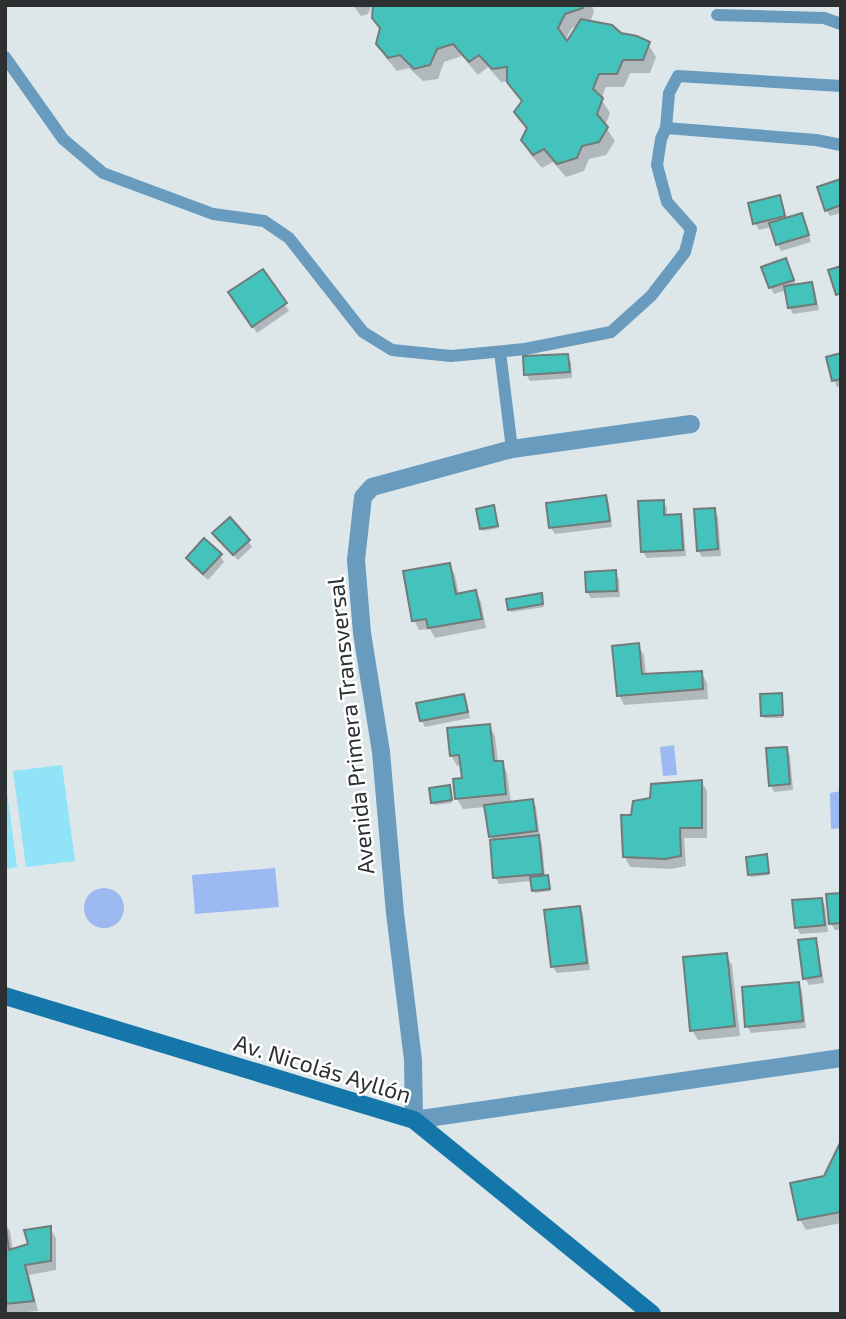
<svg xmlns="http://www.w3.org/2000/svg" width="846" height="1319" viewBox="0 0 846 1319" font-family="'Exo 2',sans-serif">
<style>
.green{fill:#91e3f7}
.water{fill:#9cb9f2}
.shadow{fill:#0003;fill-rule:evenodd}
.building{fill:#44c2bc;stroke:#717b7a;stroke-width:2}
.lines{fill:none;stroke-linecap:round;stroke-linejoin:round}
.lane{stroke:#689bbe;stroke-width:12}
.street{stroke:#689bbe;stroke-width:18}
.secondary{stroke:#1576a9;stroke-width:18}
.labels{text-anchor:middle;dominant-baseline:central;stroke-width:5;stroke-linejoin:round;paint-order:stroke}
.street-label{font-size:23px;fill:#2c3031;stroke:#fff}
</style>
<rect width="100%" height="100%" fill="#dde7ea"/>
<g class="green">
<path d="M62 765 75 861 26 867 13 771Z"/>
<path d="M5 777 17 867 5 869Z"/>
</g>
<g class="water">
<path d="M674 745 677 775 663 776 660 747Z"/>
<path d="M841 791V828L831 829 830 793Z"/>
<path d="M275 868 279 907 195 914 192 875Z"/>
<circle cx="104" cy="908" r="20"/>
</g>
<g class="shadow">
<path d="M353 5H372L368 14 361 16Z"/>
<path d="M375 5H592L594 12 590 22 648 44 656 57 650 73H630L624 87H606L601 99 610 113 605 126 615 141 606 155 589 159 584 171 566 177 553 162 542 168 530 154 523 140 528 131 516 113 522 103 508 81 501 82 488 67 478 75 462 56 444 62 438 79 423 81 409 68 397 71 386 58 378 44 381 30 374 17ZM579 25 565 46 563 45 572 28Z"/>
<path d="M841 181V213L830 216 826 210Z"/>
<path d="M779 197 783 204 787 220 801 215 805 222 811 242 781 251 778 245 772 227 759 230 755 223 750 204Z"/>
<path d="M789 266 796 286 811 284 815 290 819 310 793 314 790 308 787 290 774 294 770 287Z"/>
<path d="M262 271 289 311 257 333 234 299Z"/>
<path d="M841 355V386L837 387 834 380Z"/>
<path d="M567 356 571 362 572 378 530 381 526 374Z"/>
<path d="M605 497 609 503 612 527 555 534 551 528 548 504Z"/>
<path d="M663 501 667 508V516L680 515 683 522 686 556 647 558 643 552Z"/>
<path d="M493 507 499 528 483 531 482 528Z"/>
<path d="M714 510 718 517 721 556 702 557 698 550Z"/>
<path d="M218 539 248 541 252 547 238 560Z"/>
<path d="M220 556 224 562 208 580 191 565 188 558Z"/>
<path d="M449 565 455 575 459 595 476 592 481 602 486 628 435 638 430 629 419 630 414 620Z"/>
<path d="M615 572 619 579 620 597 591 598 587 592Z"/>
<path d="M542 598 544 607 511 612 509 609Z"/>
<path d="M638 645 644 655 646 676 701 672 707 683 708 699 624 705 619 695Z"/>
<path d="M781 695 783 698V718H764L763 716Z"/>
<path d="M463 696 467 702 470 718 425 727 422 721Z"/>
<path d="M489 726 495 736 498 763 502 762 507 773 511 803 532 800 536 807 540 837H538L542 844 545 877 549 880 550 891 535 893 532 881 499 884 495 877 493 841 490 836 486 807 463 809 457 799 463 780 462 765 457 766 451 755Z"/>
<path d="M786 748 790 755 793 790 774 792 771 785Z"/>
<path d="M701 781 707 791V838H684L686 866 671 869 630 867 625 857 633 817Z"/>
<path d="M450 790 452 803 434 805 433 803Z"/>
<path d="M767 858 769 875 751 877 750 875Z"/>
<path d="M841 895V930H835L831 924 828 896Z"/>
<path d="M821 899 825 906 828 932 800 934 797 928Z"/>
<path d="M579 907 583 914 590 970 557 973 553 967Z"/>
<path d="M815 940 818 946 824 983 809 985 805 978Z"/>
<path d="M726 955 732 965 740 1036 698 1040 692 1030Z"/>
<path d="M798 984 802 990 806 1028 751 1033 747 1026Z"/>
<path d="M841 1145V1223L806 1230 800 1220 792 1184 825 1177Z"/>
<path d="M5 1223 10 1231 13 1251 30 1245 50 1228 56 1238V1270L29 1275 38 1311 5 1314Z"/>
</g>
<g class="building">
<path d="M373 5H584L583 8 565 14 558 28 567 41 581 19 612 25 621 33 637 36 650 42 643 60H623L617 74H599L593 89 603 98 597 114 608 127 599 142 582 146 577 158 557 164 544 149 533 155 521 140 527 128 514 112 522 101 507 82V67L492 69 479 55 469 62 453 44 437 49 430 65 414 69 400 55 388 58 376 44 380 28 372 18Z"/>
<path d="M841 179V205L825 211 817 187Z"/>
<path d="M780 195 785 216 753 224 748 203Z"/>
<path d="M802 213 809 235 776 245 769 223Z"/>
<path d="M786 258 794 280 769 288 761 267Z"/>
<path d="M841 266V293L836 295 828 270Z"/>
<path d="M263 269 287 303 252 327 228 292Z"/>
<path d="M812 282 816 304 788 308 784 286Z"/>
<path d="M841 353V379L832 381 826 357Z"/>
<path d="M568 354 570 372 524 375 523 356Z"/>
<path d="M606 495 610 521 549 528 546 503Z"/>
<path d="M664 500V515L681 514 683 550 641 552 638 501Z"/>
<path d="M494 505 498 526 480 529 476 509Z"/>
<path d="M715 508 718 549 697 551 694 509Z"/>
<path d="M230 517 250 540 233 555 212 533Z"/>
<path d="M204 538 222 554 203 574 186 558Z"/>
<path d="M450 563 456 594 476 590 482 619 428 628 426 619 412 621 403 571Z"/>
<path d="M616 570 617 591 586 592 585 572Z"/>
<path d="M542 593 543 604 508 610 506 599Z"/>
<path d="M639 643 642 674 702 671 703 689 617 696 612 646Z"/>
<path d="M782 693 783 715 761 716 760 694Z"/>
<path d="M464 694 468 712 420 721 416 703Z"/>
<path d="M490 724 494 761H503L506 794 455 799 453 779 462 778 459 755 450 756 447 728Z"/>
<path d="M787 747 790 784 769 786 766 748Z"/>
<path d="M702 780V828H680L681 856 665 859 623 857 621 815H631L633 801 650 798 651 784Z"/>
<path d="M450 785 452 800 431 803 429 788Z"/>
<path d="M533 799 537 831 489 837 484 805Z"/>
<path d="M539 835 543 874 493 878 490 840Z"/>
<path d="M767 854 769 873 748 875 746 857Z"/>
<path d="M548 875 550 889 532 891 530 877Z"/>
<path d="M841 893V923L829 924 826 894Z"/>
<path d="M822 898 825 925 795 928 792 900Z"/>
<path d="M580 906 587 963 551 967 544 910Z"/>
<path d="M816 938 821 976 803 979 798 940Z"/>
<path d="M727 953 735 1026 690 1031 683 957Z"/>
<path d="M799 982 803 1021 745 1027 742 987Z"/>
<path d="M841 1141V1212L798 1220 790 1183 824 1176Z"/>
<path d="M5 1221 9 1250 28 1244 24 1230 51 1226V1261L25 1265 34 1301 5 1304Z"/>
</g>
<g class="lines">
<g class="lane">
<path d="M717 15 824 18 841 24"/>
<path d="M5 57 63 139 103 173 213 214 264 221 289 238 363 332 392 350 451 356 525 349 611 332 651 296 685 252 691 229 667 202 657 165 661 139 666 128 669 93 678 76 841 86"/>
<path d="M666 128 816 140 841 145"/>
<path d="M500 352 512 449"/>
</g>
<path class="street" d="M691 424 512 449 372 487 363 497 356 560 362 633 381 752 395 913 413 1060 414 1120 841 1058"/>
<path class="secondary" d="M5 996 414 1120 652 1314"/>
</g>
<g class="labels">
<g class="street-label">
<text transform="translate(350 726) rotate(-96)">Avenida Primera Transversal</text>
<text transform="translate(323 1068) rotate(17)">Av. Nicolás Ayllón</text>
</g>
</g>
<rect width="846" height="1319" fill="none" stroke="#2c3031" stroke-width="14"/>
</svg>
